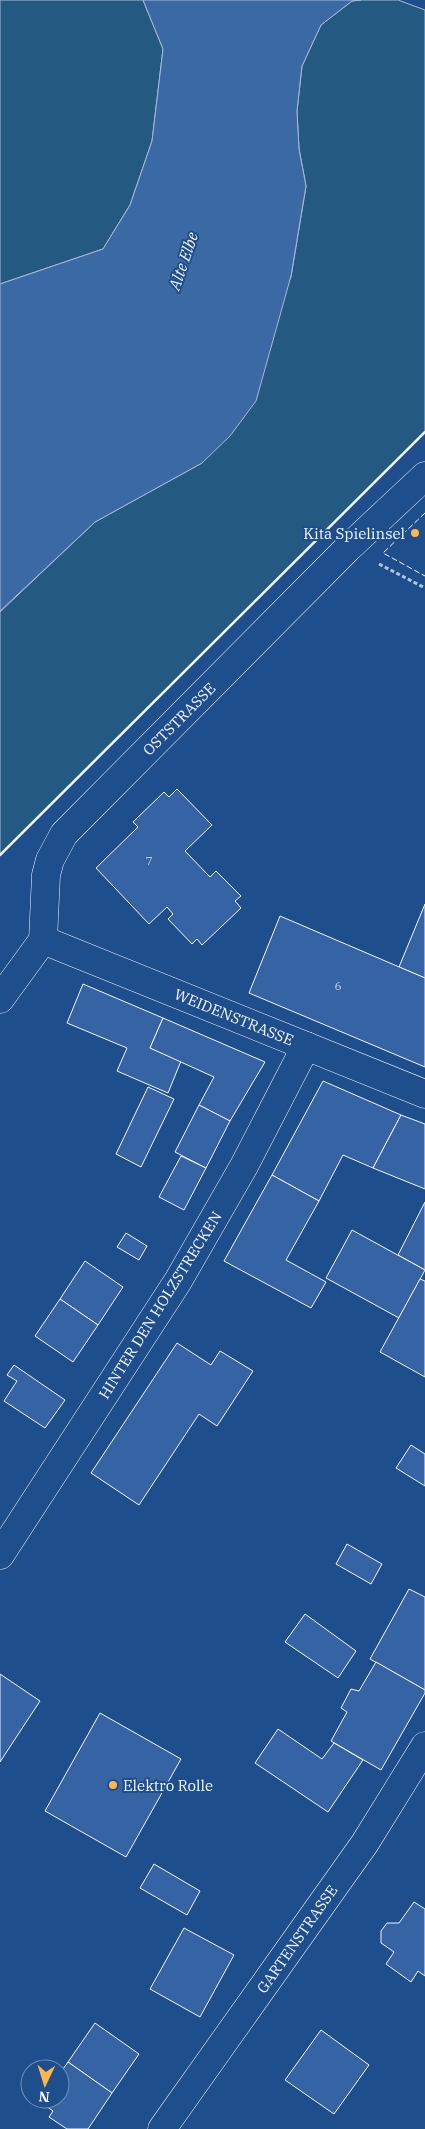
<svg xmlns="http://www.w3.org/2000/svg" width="425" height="2129" viewBox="0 0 425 2129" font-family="'IBM Plex Serif',serif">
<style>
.green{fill:#245a82;stroke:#a8bbd7}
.water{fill:#3b69a3;stroke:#a8bbd7}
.building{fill:#3563a3;stroke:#f2f6ff}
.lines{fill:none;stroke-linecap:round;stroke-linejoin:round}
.minor-casing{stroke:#f2f6ff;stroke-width:29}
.path{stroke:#b3c4dc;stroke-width:3;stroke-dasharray:4 2.5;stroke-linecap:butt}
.minor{stroke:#1f4e8c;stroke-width:28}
.fence{stroke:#f2f6ff;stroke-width:1;stroke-dasharray:6 2.5;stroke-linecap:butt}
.wall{stroke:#f2f6ff;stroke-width:2.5}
.poi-dot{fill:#ffb74d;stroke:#1f4e8c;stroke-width:2}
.labels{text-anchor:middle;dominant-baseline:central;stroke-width:4;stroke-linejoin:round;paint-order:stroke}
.number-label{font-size:12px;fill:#c3d1e8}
.poi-label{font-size:15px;fill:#f2f6ff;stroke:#1f4e8c;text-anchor:end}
.street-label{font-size:15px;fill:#f2f6ff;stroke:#1f4e8c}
.water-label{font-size:16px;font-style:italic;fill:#f2f6ff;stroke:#1f4e8c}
</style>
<rect width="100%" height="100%" fill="#1f4e8c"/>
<g class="green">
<path d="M0 0H143L163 49 152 141 130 205 103 249 0 284Z"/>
<path d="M361 0H398L425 10V432L0 855V612L95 522 202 463 291 277 306 186 299 149 297 111 302 66 321 25 352 1Z"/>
</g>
<path class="water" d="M143 0H361L352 1 321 25 302 66 297 111 299 149 306 186 291 276 256 401 230 436 202 463 95 522 0 611V284L103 249 130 205 152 141 163 49Z"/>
<g class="building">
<path d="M177 789 212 825 185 851 210 877 216 871 241 896 235 901 241 908 202 945 197 939 192 944 168 919 173 914 167 907 149 924 96 868 138 827 133 822 164 792 169 797Z"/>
<path d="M425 904V978L399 967Z"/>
<path d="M280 916 425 978V1067L249 993Z"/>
<path d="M83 984 163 1018 150 1048 181 1061 168 1093 117 1071 127 1048 67 1023Z"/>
<path d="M163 1018 265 1062 230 1121 199 1105 214 1077 150 1048Z"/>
<path d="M323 1081 401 1115 373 1168 343 1155 319 1201 272 1175Z"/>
<path d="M148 1087 174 1099 141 1167 116 1154Z"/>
<path d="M199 1105 230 1121 206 1168 175 1152Z"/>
<path d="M401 1115 425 1124V1189L373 1168Z"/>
<path d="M181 1156 206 1168 184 1210 159 1197Z"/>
<path d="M272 1175 319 1201 286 1260 326 1282 311 1308 224 1261Z"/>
<path d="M425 1202V1270L398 1255Z"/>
<path d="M352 1230 425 1270 399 1318 326 1278Z"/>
<path d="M126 1233 147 1246 139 1260 117 1247Z"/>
<path d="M85 1261 123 1287 98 1325 60 1299Z"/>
<path d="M420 1279 425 1281V1377L380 1352Z"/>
<path d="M60 1299 98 1325 73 1362 35 1336Z"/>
<path d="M177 1343 211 1365 220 1351 253 1371 217 1426 199 1414 139 1505 91 1473Z"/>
<path d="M14 1365 65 1400 45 1428 4 1401 17 1381 7 1375Z"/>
<path d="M411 1445 425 1454V1486L396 1468Z"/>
<path d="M347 1544 382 1564 371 1584 336 1564Z"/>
<path d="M409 1589 425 1597V1690L370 1659Z"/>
<path d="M305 1614 356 1651 338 1678 285 1642Z"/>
<path d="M376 1662 425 1690V1693L381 1770 331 1741 347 1712 341 1708 351 1689 359 1691Z"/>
<path d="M0 1674 40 1701 0 1762Z"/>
<path d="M100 1713 181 1759 126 1857 45 1811Z"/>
<path d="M278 1729 322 1759 334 1743 363 1760 328 1812 255 1763Z"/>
<path d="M154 1864 200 1891 187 1915 140 1888Z"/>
<path d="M414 1902 425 1909V1976L418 1971 411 1982 386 1964 394 1952 381 1943V1931L387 1923H399Z"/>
<path d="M184 1928 234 1955 200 2017 150 1989Z"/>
<path d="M95 2023 139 2054 112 2093 68 2062Z"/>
<path d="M321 2030 369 2065 334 2114 285 2080Z"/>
<path d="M68 2062 112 2093 88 2129H67L49 2117 53 2111 40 2102 42 2099H60V2073Z"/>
</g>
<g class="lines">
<g class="minor-casing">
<g id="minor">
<path d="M43 940 425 1094"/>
<path d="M0 999 43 940 46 875 50 860 64 834 348 548 425 476"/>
<path d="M0 1555 178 1281 244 1166 306 1046"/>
<path d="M162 2129 365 1843 425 1746"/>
</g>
</g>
<path class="path" d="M379 564 425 588"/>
<use href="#minor" class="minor"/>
<path class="fence" d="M425 513 383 553 425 576"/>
<path class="wall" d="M0 855 425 432"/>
</g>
<g class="poi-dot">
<circle cx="415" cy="533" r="5"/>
<circle cx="113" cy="1785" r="5"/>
</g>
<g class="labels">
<g class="number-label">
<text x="149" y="860">7</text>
<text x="338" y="985">6</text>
</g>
<g class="poi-label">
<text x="405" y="533">Kita Spielinsel</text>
<text x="123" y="1785" text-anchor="start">Elektro Rolle</text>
</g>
<g class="street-label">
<text transform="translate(179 719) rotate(-45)">OSTSTRASSE</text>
<text transform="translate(234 1017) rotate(22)">WEIDENSTRASSE</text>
<text transform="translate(160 1305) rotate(-58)">HINTER DEN HOLZSTRECKEN</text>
<text transform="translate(297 1939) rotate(-55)">GARTENSTRASSE</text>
</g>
<g class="water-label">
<text transform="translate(183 261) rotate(-71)">Alte Elbe</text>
</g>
</g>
<g transform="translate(45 2084) rotate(184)"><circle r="24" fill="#1f4e8c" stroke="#7391ba"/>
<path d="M0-4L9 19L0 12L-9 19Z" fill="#ffb74d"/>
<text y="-8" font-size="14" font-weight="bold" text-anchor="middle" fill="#f2f6ff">N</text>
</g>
</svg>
